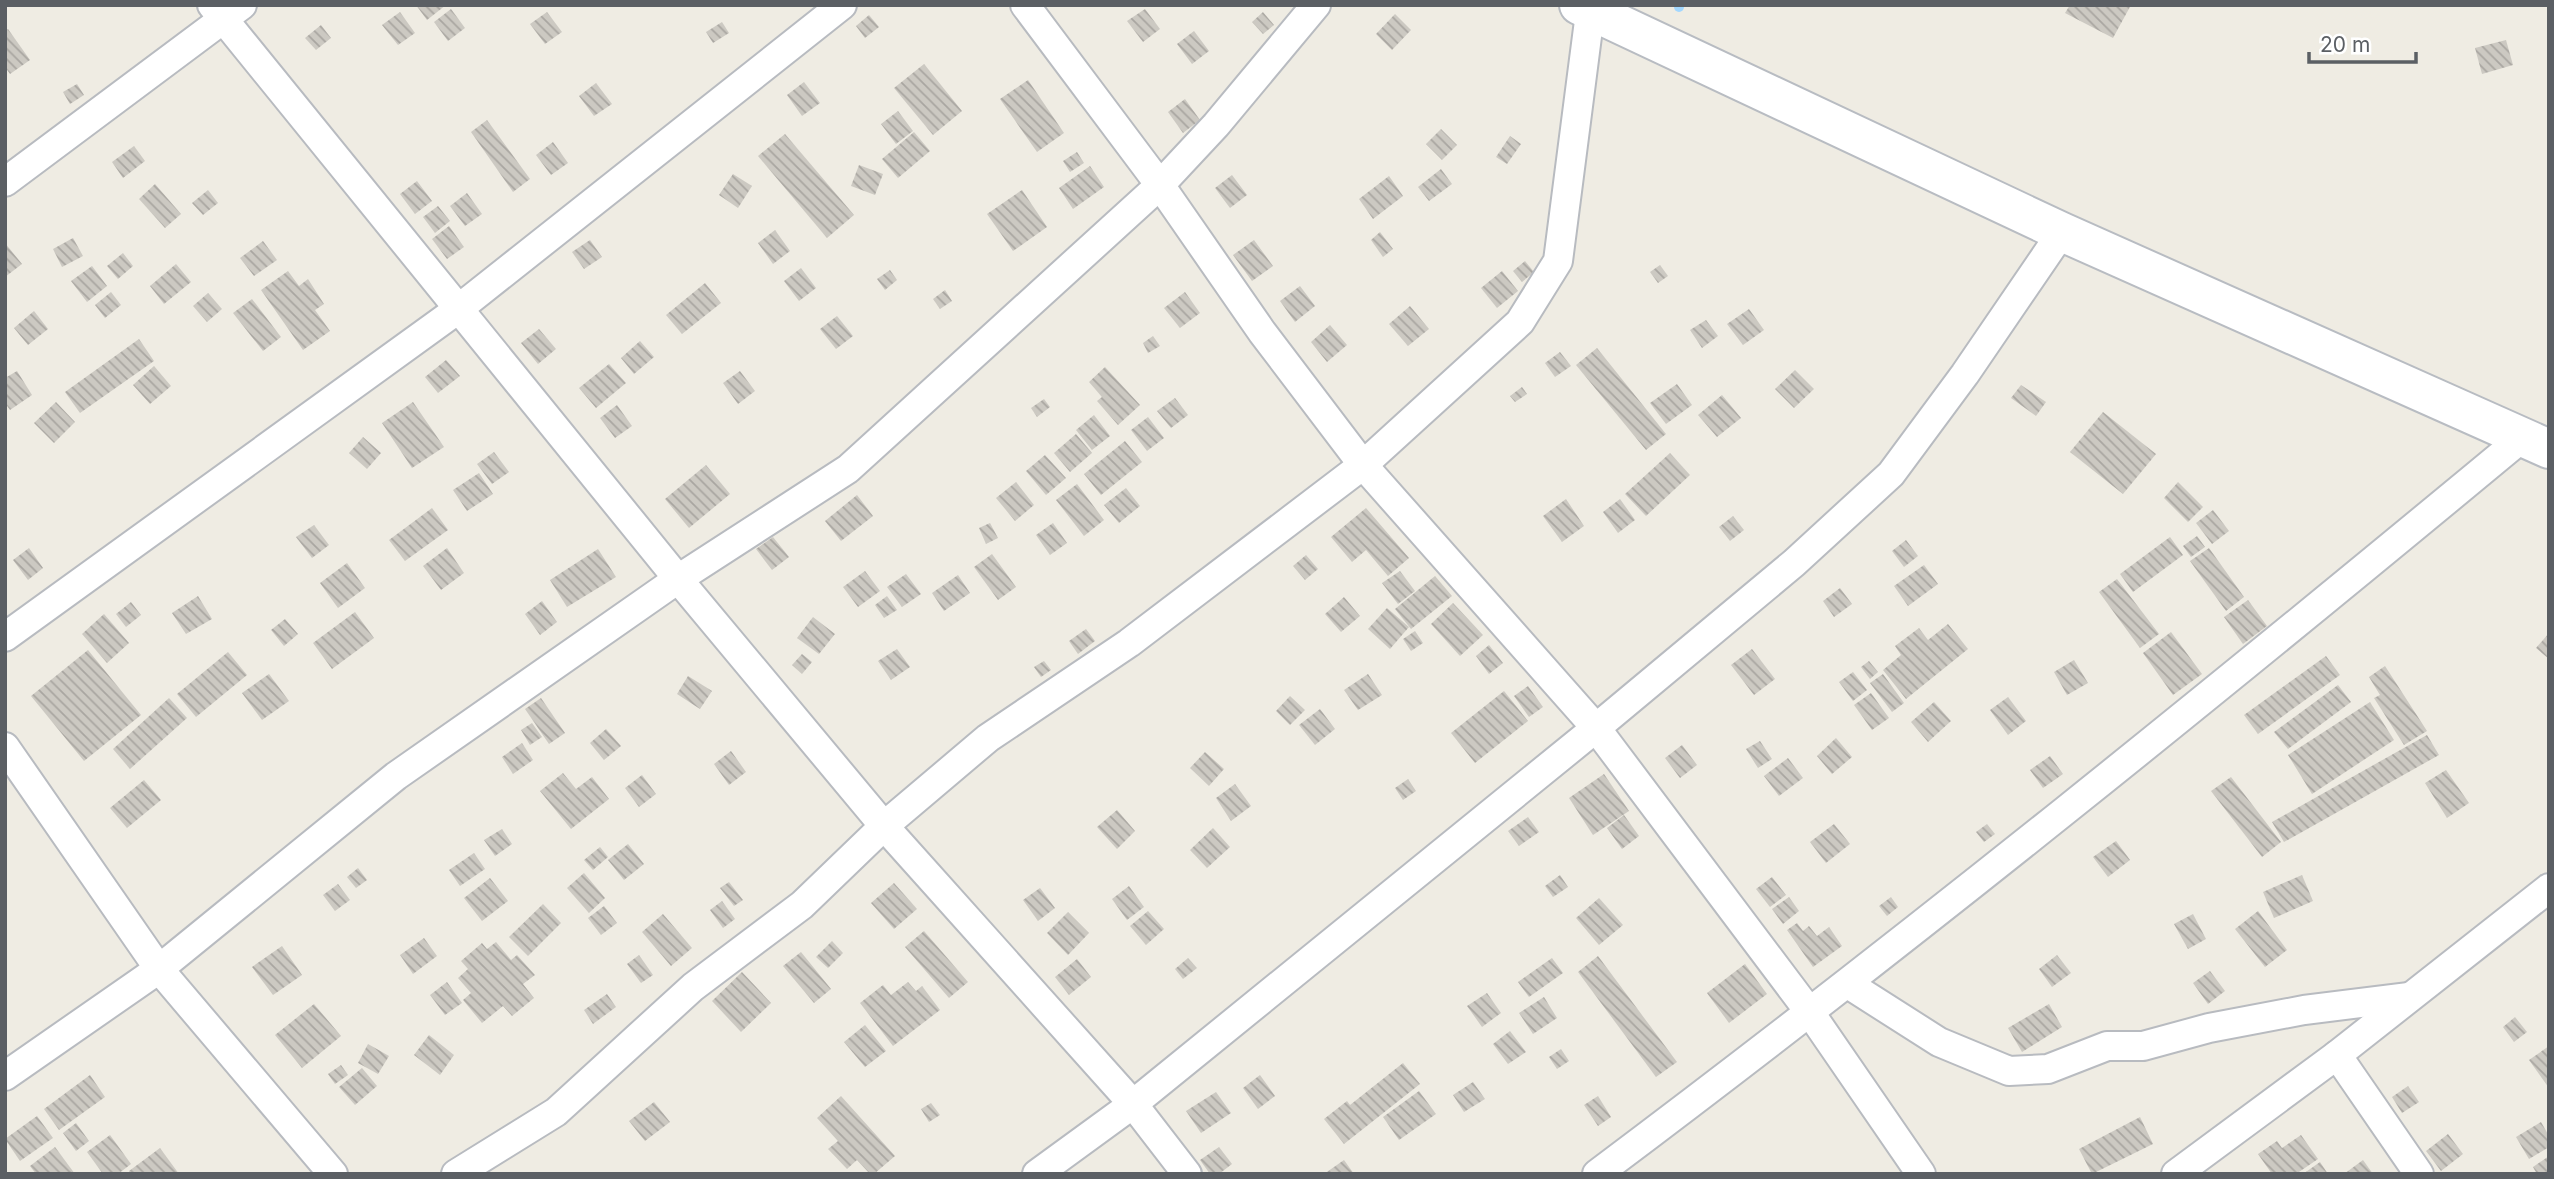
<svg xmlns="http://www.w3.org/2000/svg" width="2554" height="1179" viewBox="0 0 2554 1179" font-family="Inter,sans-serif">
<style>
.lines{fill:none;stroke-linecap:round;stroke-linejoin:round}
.stream{stroke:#a2d7ff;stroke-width:10}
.building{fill:url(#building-back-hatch)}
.street-casing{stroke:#b8bbc0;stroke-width:32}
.secondary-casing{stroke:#b8bcc2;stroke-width:42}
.street{stroke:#fff;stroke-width:28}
.secondary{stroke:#fff;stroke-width:38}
</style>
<defs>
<pattern id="building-back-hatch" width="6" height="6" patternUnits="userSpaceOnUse" patternTransform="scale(1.75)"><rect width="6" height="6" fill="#ccc9c2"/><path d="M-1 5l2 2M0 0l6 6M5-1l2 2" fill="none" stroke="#a9a6a1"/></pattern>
</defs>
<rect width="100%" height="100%" fill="#efece3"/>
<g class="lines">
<path class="stream" d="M1679 5V7"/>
</g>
<g class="building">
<path d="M416 5H446L427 20Z"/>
<path d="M2070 5H2131L2113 38 2065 13Z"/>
<path d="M451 9 465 28 448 41 434 22Z"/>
<path d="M1145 9 1160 29 1143 42 1127 21Z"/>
<path d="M400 12 415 33 398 45 382 25Z"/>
<path d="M547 12 562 32 545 44 530 24Z"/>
<path d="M1263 12 1274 25 1263 34 1252 22Z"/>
<path d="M1395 14 1411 30 1392 50 1376 34Z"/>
<path d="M869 15 879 27 865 38 856 26Z"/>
<path d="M722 22 729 33 713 43 706 32Z"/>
<path d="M321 25 331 38 316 50 305 38Z"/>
<path d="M8 29 30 60 10 74 5 67V31Z"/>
<path d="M1194 31 1209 51 1192 64 1177 44Z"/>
<path d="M2506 40 2513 65 2482 74 2475 48Z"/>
<path d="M924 64 962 111 933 135 894 88Z"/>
<path d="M1028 80 1064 133 1037 152 1000 99Z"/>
<path d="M804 82 820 103 802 116 787 95Z"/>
<path d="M596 83 612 104 594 116 579 96Z"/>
<path d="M77 84 84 95 70 104 63 92Z"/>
<path d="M1185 99 1200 120 1183 133 1168 112Z"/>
<path d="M898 111 913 131 896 144 881 124Z"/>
<path d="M487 120 530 179 513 192 471 132Z"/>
<path d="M1441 129 1457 145 1442 160 1426 144Z"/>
<path d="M914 132 930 151 898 178 882 159Z"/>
<path d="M785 134 854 215 827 238 758 156Z"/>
<path d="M1510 136 1521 144 1507 164 1496 157Z"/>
<path d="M553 142 568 163 551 175 536 155Z"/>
<path d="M134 146 145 161 123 178 112 162Z"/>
<path d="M1077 152 1084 163 1070 172 1063 161Z"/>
<path d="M859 165 883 174 875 195 851 186Z"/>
<path d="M1090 166 1104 187 1073 209 1059 188Z"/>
<path d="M1441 169 1452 184 1429 201 1418 187Z"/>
<path d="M733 174 752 186 738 208 719 195Z"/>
<path d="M1232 175 1247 195 1230 208 1215 188Z"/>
<path d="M1389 176 1403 196 1373 219 1359 199Z"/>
<path d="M417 181 432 201 415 214 400 194Z"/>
<path d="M155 184 181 214 165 228 139 199Z"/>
<path d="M208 190 218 203 203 215 192 203Z"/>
<path d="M1022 190 1047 227 1013 251 987 214Z"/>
<path d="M467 193 482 214 465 226 450 206Z"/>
<path d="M438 206 450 221 435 233 423 217Z"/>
<path d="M449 226 464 247 447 259 432 239Z"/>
<path d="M775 230 790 251 773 264 758 243Z"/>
<path d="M1380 232 1393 249 1383 257 1371 240Z"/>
<path d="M73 238 83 256 62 267 53 249Z"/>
<path d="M590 240 602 257 584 269 572 252Z"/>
<path d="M1254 240 1273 266 1252 281 1233 255Z"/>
<path d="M263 241 277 260 254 276 240 258Z"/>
<path d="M5 243 22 264 5 277Z"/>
<path d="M123 253 133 266 118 279 107 266Z"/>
<path d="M1525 261 1534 272 1522 282 1513 271Z"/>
<path d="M176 264 191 282 164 304 150 286Z"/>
<path d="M1660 265 1668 276 1658 283 1650 272Z"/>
<path d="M92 266 107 286 87 302 71 281Z"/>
<path d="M801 268 816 288 799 301 784 281Z"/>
<path d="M890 270 897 280 885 290 877 279Z"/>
<path d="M288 271 299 286 308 279 324 304 315 310 330 331 303 350 261 290Z"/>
<path d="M1502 271 1518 291 1497 308 1481 288Z"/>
<path d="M705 283 721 303 682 334 666 315Z"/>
<path d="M1300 286 1315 306 1295 322 1280 301Z"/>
<path d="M945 290 952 301 940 309 933 299Z"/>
<path d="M111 292 121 305 105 318 95 305Z"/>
<path d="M1185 292 1200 313 1180 328 1164 308Z"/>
<path d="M208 293 222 309 207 322 193 306Z"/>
<path d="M252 299 281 337 263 351 233 313Z"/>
<path d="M1410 306 1429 329 1408 346 1389 324Z"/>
<path d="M1749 309 1764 330 1743 345 1727 324Z"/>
<path d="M34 311 48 329 28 345 14 328Z"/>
<path d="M837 316 853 336 836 349 820 329Z"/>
<path d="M1706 320 1718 336 1702 348 1690 330Z"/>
<path d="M1330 325 1347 345 1327 362 1311 342Z"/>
<path d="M539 329 556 349 538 364 521 343Z"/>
<path d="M1153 336 1160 346 1148 353 1143 343Z"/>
<path d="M139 339 154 361 80 413 65 392Z"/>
<path d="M640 341 654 357 634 374 621 358Z"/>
<path d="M1597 348 1666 434 1646 450 1576 365Z"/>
<path d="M1560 352 1571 366 1555 377 1545 363Z"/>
<path d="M446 360 460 376 438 393 425 377Z"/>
<path d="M609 364 626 383 596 408 579 388Z"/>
<path d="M154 366 171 386 150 404 133 385Z"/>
<path d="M1105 367 1140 405 1118 425 1097 401 1102 397 1089 382Z"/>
<path d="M1795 370 1814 389 1794 408 1775 389Z"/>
<path d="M17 371 32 395 10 410 5 403V378Z"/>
<path d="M740 371 755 391 738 404 723 383Z"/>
<path d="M1677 384 1692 405 1666 424 1650 403Z"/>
<path d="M2021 385 2046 402 2036 416 2011 398Z"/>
<path d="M1522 387 1527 394 1515 402 1510 396Z"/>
<path d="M1722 395 1741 418 1717 437 1698 415Z"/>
<path d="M1175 398 1188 415 1171 428 1157 411Z"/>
<path d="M1044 399 1050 407 1037 417 1031 408Z"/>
<path d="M56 402 75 422 54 443 34 423Z"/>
<path d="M413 402 444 447 412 468 382 423Z"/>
<path d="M617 405 632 426 615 438 600 418Z"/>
<path d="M2103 412 2156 454 2123 494 2070 452Z"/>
<path d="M1094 415 1110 436 1092 450 1076 430Z"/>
<path d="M1148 417 1164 438 1147 451 1131 430Z"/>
<path d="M1076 434 1092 453 1070 472 1054 453Z"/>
<path d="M363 437 381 453 367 469 349 453Z"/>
<path d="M1125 441 1142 462 1101 495 1084 474Z"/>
<path d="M494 452 509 472 492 484 477 464Z"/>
<path d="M1670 453 1690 475 1646 516 1625 494Z"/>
<path d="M1045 455 1066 478 1046 495 1026 471Z"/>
<path d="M706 465 730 494 689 528 665 499Z"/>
<path d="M479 473 493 494 467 511 453 490Z"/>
<path d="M1016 482 1034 505 1015 521 996 498Z"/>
<path d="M2178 482 2203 507 2188 522 2164 498Z"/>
<path d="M1077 484 1104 520 1084 536 1056 500Z"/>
<path d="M1126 488 1140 506 1119 523 1104 505Z"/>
<path d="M857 495 873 516 841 541 825 521Z"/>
<path d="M1566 499 1584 526 1562 542 1543 516Z"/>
<path d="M1620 499 1635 520 1618 533 1603 512Z"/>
<path d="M432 508 448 530 405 561 389 540Z"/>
<path d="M1366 508 1409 558 1388 576 1366 550 1352 562 1331 537Z"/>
<path d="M2213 510 2229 531 2212 544 2196 523Z"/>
<path d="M1733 516 1744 530 1730 541 1719 527Z"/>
<path d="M990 523 998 538 986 544 979 528Z"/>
<path d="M1053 523 1067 543 1050 555 1036 535Z"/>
<path d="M314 525 329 545 312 558 296 537Z"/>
<path d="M2197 536 2205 547 2191 557 2183 546Z"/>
<path d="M773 537 789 557 772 570 756 549Z"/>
<path d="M2170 537 2183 555 2133 592 2120 574Z"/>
<path d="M1906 540 1918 556 1904 567 1892 551Z"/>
<path d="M29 548 43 568 28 580 13 560Z"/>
<path d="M447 548 464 573 441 590 423 566Z"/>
<path d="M2209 548 2244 597 2226 611 2190 561Z"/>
<path d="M598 549 616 577 567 607 550 580Z"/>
<path d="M992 554 1016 587 998 600 974 567Z"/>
<path d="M1306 555 1318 569 1305 580 1293 566Z"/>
<path d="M347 563 365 588 338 608 320 583Z"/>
<path d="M1924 565 1938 584 1908 606 1894 586Z"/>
<path d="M865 571 880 591 858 607 843 587Z"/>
<path d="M1400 571 1415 591 1398 604 1382 583Z"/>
<path d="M906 574 921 594 902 607 887 587Z"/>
<path d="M958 575 970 593 944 611 932 593Z"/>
<path d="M1435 576 1452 596 1411 629 1395 609Z"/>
<path d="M2117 579 2159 634 2140 648 2099 592Z"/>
<path d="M1840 588 1852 604 1834 617 1823 601Z"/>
<path d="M198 596 212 619 186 634 172 613Z"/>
<path d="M887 596 897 610 884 618 875 605Z"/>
<path d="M1344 597 1360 616 1341 632 1325 614Z"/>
<path d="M2248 600 2267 626 2243 644 2224 617Z"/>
<path d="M542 601 557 622 540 635 525 614Z"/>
<path d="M131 602 141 615 126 627 116 614Z"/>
<path d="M1453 603 1483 635 1460 656 1431 624Z"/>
<path d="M1387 608 1409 627 1390 649 1368 629Z"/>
<path d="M355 612 374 638 332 669 313 643Z"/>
<path d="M104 614 129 643 107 663 82 634Z"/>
<path d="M813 617 835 634 819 654 797 638Z"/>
<path d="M285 619 298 634 284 646 271 630Z"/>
<path d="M1948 624 1968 649 1906 699 1883 670 1901 655 1895 646 1919 628 1928 640Z"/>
<path d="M1086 629 1095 641 1078 654 1069 641Z"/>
<path d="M1415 631 1423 643 1411 651 1403 639Z"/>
<path d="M2171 632 2202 674 2173 695 2143 653Z"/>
<path d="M2549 633V659L2536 648Z"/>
<path d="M1489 645 1503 663 1489 674 1476 656Z"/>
<path d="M897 649 910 667 891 680 878 661Z"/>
<path d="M1752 649 1775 679 1754 695 1731 665Z"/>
<path d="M88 650 141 715 84 761 31 696Z"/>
<path d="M228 652 247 675 196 717 177 694Z"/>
<path d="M802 654 812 662 802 674 792 665Z"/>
<path d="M2326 656 2340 675 2258 734 2244 715Z"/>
<path d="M2074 660 2088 683 2067 695 2054 672Z"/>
<path d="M1044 661 1051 670 1041 677 1034 667Z"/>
<path d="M1869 661 1878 672 1870 679 1861 667Z"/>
<path d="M2385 666 2427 731 2404 745 2374 698 2380 695 2369 677Z"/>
<path d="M1853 672 1867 690 1853 701 1839 682Z"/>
<path d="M269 674 289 701 262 720 242 693Z"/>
<path d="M1368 674 1382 695 1358 710 1344 690Z"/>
<path d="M1883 674 1904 703 1892 712 1870 683Z"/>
<path d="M688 676 712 691 700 709 677 694Z"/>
<path d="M2338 685 2351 702 2288 749 2274 732Z"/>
<path d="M1528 686 1543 707 1529 717 1514 696Z"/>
<path d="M1504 691 1528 721 1475 763 1451 733Z"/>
<path d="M1871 693 1889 718 1872 730 1854 705Z"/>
<path d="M1290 696 1305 710 1290 725 1276 711Z"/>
<path d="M2008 697 2026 721 2008 735 1990 710Z"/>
<path d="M169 698 187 718 130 769 113 749Z"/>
<path d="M541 698 565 733 549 744 525 709Z"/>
<path d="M1934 702 1951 721 1928 742 1911 722Z"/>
<path d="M2370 702 2394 740 2312 794 2288 755Z"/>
<path d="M1320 709 1335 729 1315 745 1299 725Z"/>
<path d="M532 723 542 737 530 745 521 730Z"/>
<path d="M606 729 621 746 604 760 590 743Z"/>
<path d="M2427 735 2439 755 2284 842 2272 822Z"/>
<path d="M1836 738 1852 757 1832 774 1817 756Z"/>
<path d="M1760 741 1772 759 1758 768 1746 749Z"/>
<path d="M522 743 533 760 513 774 502 757Z"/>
<path d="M1682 745 1697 765 1680 778 1665 758Z"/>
<path d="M731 751 746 772 729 785 714 764Z"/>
<path d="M1205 752 1224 769 1209 786 1190 768Z"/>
<path d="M2050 756 2063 774 2043 788 2030 770Z"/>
<path d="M1788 758 1803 778 1779 796 1764 776Z"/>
<path d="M2446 770 2469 803 2447 818 2425 783Z"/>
<path d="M563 773 576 789 592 777 609 799 571 829 540 791Z"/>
<path d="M1604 774 1629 811 1593 835 1569 798Z"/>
<path d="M642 775 656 794 639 807 625 788Z"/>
<path d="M2231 777 2281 842 2262 857 2211 791Z"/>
<path d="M1408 779 1416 791 1403 800 1395 788Z"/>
<path d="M144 780 161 800 127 828 110 808Z"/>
<path d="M1235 784 1251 806 1231 821 1216 798Z"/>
<path d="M1117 810 1135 831 1117 849 1097 827Z"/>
<path d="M1624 815 1639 836 1622 849 1607 828Z"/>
<path d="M1528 817 1539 832 1519 846 1508 831Z"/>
<path d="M1834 824 1850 844 1826 863 1810 842Z"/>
<path d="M1987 824 1995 834 1984 842 1976 832Z"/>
<path d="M1213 828 1230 847 1207 868 1190 850Z"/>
<path d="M502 829 512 844 495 856 484 840Z"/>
<path d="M2116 841 2130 860 2108 877 2093 857Z"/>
<path d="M628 844 644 864 624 880 608 860Z"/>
<path d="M600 847 608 857 593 870 584 860Z"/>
<path d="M474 853 485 869 460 886 449 870Z"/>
<path d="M358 868 367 880 356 888 347 877Z"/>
<path d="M584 873 605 898 589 913 567 888Z"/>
<path d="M1560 875 1568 887 1553 897 1545 886Z"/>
<path d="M2302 875 2313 901 2274 918 2263 892Z"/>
<path d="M1772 877 1786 895 1770 907 1756 889Z"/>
<path d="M490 878 508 901 482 921 464 898Z"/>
<path d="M729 882 743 900 734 906 720 888Z"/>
<path d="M894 883 917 909 894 929 871 903Z"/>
<path d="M338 884 350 900 335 911 323 895Z"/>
<path d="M1129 886 1144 907 1127 920 1112 899Z"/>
<path d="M1040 888 1055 908 1038 921 1023 900Z"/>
<path d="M1789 897 1799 911 1783 924 1772 909Z"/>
<path d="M1891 897 1898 907 1887 916 1879 906Z"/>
<path d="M1599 898 1623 925 1599 945 1576 918Z"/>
<path d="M722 901 735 919 723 928 710 910Z"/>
<path d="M543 904 561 923 528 956 509 937Z"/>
<path d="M604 906 617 923 601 935 588 918Z"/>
<path d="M1148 911 1164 929 1146 945 1130 926Z"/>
<path d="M2258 911 2287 950 2265 967 2235 929Z"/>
<path d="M1068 912 1089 933 1068 955 1047 933Z"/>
<path d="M663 914 692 948 671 966 642 932Z"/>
<path d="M2193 914 2206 939 2188 949 2174 924Z"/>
<path d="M1797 923 1803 931 1809 926 1817 936 1829 927 1842 946 1813 967 1787 930Z"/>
<path d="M924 931 968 982 949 998 905 947Z"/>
<path d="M424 938 437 956 413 974 400 955Z"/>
<path d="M832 941 843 953 828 968 816 957Z"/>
<path d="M496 942 511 960 517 955 535 975 523 984 534 998 512 1016 503 1006 482 1023 463 1000 471 993 458 978 468 969 461 961 482 943 487 949Z"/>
<path d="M282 946 302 975 273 995 252 967Z"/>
<path d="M801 952 831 989 814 1003 783 966Z"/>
<path d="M639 955 653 975 641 983 627 964Z"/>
<path d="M2057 955 2071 973 2052 987 2039 969Z"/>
<path d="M1598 956 1677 1062 1656 1077 1578 972Z"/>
<path d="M1188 958 1197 968 1183 979 1175 969Z"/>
<path d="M1552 958 1563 973 1529 997 1518 982Z"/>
<path d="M1077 959 1091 977 1069 995 1055 977Z"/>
<path d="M1745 964 1767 994 1729 1023 1707 993Z"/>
<path d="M2210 971 2225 991 2208 1004 2193 983Z"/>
<path d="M742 972 771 1003 741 1032 712 1001Z"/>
<path d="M447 982 462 1003 445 1015 430 995Z"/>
<path d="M908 982 916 991 922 986 940 1010 893 1046 860 1003 883 985 891 995Z"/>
<path d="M1487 993 1501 1013 1482 1027 1467 1006Z"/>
<path d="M607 994 616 1007 593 1024 584 1010Z"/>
<path d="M1544 997 1557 1018 1533 1034 1519 1013Z"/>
<path d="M314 1004 341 1036 302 1068 275 1035Z"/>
<path d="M2049 1004 2062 1027 2022 1052 2008 1028Z"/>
<path d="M2515 1017 2527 1032 2514 1042 2503 1027Z"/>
<path d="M865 1025 886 1051 865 1067 844 1042Z"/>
<path d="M1510 1031 1526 1052 1508 1064 1493 1044Z"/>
<path d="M429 1035 454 1055 440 1075 414 1055Z"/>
<path d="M368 1044 389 1056 378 1074 358 1063Z"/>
<path d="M2549 1046V1088L2529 1060Z"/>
<path d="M1561 1049 1569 1061 1557 1069 1549 1057Z"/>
<path d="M1403 1063 1420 1084 1344 1144 1324 1119 1347 1101 1350 1105Z"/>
<path d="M341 1065 348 1075 335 1084 328 1074Z"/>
<path d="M362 1068 377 1086 355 1105 339 1087Z"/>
<path d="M90 1075 105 1097 59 1130 44 1109Z"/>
<path d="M1260 1075 1275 1096 1258 1109 1243 1088Z"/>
<path d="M1473 1082 1485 1099 1464 1112 1453 1095Z"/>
<path d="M2408 1086 2419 1102 2402 1113 2392 1097Z"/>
<path d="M1419 1091 1436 1114 1399 1140 1383 1117Z"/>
<path d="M1216 1092 1231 1113 1201 1133 1186 1111Z"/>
<path d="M841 1096 895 1156 874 1174H870L857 1160 847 1169 828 1149 838 1141 817 1118Z"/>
<path d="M1598 1096 1611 1117 1598 1126 1584 1105Z"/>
<path d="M654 1102 670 1122 645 1141 629 1121Z"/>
<path d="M931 1103 940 1115 929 1122 921 1109Z"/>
<path d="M37 1116 53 1138 20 1161 5 1139Z"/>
<path d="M2140 1117 2153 1144 2092 1174 2079 1149Z"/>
<path d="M2541 1122 2549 1136V1147L2529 1159 2516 1137Z"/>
<path d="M76 1123 89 1141 76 1151 63 1133Z"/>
<path d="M2448 1134 2463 1154 2441 1171 2426 1151Z"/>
<path d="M110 1135 131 1164 118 1174H103L87 1152Z"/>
<path d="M2301 1135 2318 1159 2296 1174H2272L2258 1154 2277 1141 2282 1148Z"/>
<path d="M55 1147 75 1174H36L30 1166Z"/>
<path d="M1219 1147 1232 1164 1219 1174H1210L1200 1160Z"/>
<path d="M160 1148 179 1174H130L129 1171Z"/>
<path d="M2549 1156V1174H2537L2533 1167Z"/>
<path d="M1344 1160 1354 1174H1324Z"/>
<path d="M2363 1160 2373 1174H2344Z"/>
<path d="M2320 1162 2328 1174H2303Z"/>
</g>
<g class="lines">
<g class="street-casing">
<g id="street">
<path d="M212 5 678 579 884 826 1133 1104 1187 1174"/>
<path d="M1025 5 1160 185 1262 332 1363 465 1596 728 1811 1014 1921 1174"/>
<path d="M5 182 242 5"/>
<path d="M5 637 457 310 842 5"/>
<path d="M5 747 159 969 333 1174"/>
<path d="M1848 984 1939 1042 2009 1071 2048 1069 2107 1046H2143L2209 1028 2304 1010 2409 997"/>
<path d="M2337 1055 2419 1174"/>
<path d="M5 1076 159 969 396 776 678 579 848 469 1160 185 1216 125 1316 5"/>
<path d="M456 1174 556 1112 693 987 802 905 884 826 988 738 1129 643 1363 465 1520 322 1558 261 1590 13"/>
<path d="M1037 1174 1133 1104 1596 728 1794 563 1891 474 1965 374 2062 232"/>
<path d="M1597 1174C1913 937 2219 689 2523 437"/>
<path d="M2176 1174 2337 1055 2549 888"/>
</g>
</g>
<g class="secondary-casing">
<path id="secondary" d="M1579 5 2062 232 2549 449"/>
</g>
<use href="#street" class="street"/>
<use href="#secondary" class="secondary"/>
</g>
<rect width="2554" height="1179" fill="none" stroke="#5b5f64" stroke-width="14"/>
<path d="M2309 52v10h107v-10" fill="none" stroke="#5b5f64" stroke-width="3.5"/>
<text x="2320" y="52" font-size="21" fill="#5b5f64" stroke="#ffffff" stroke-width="5" paint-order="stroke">20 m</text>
</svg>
